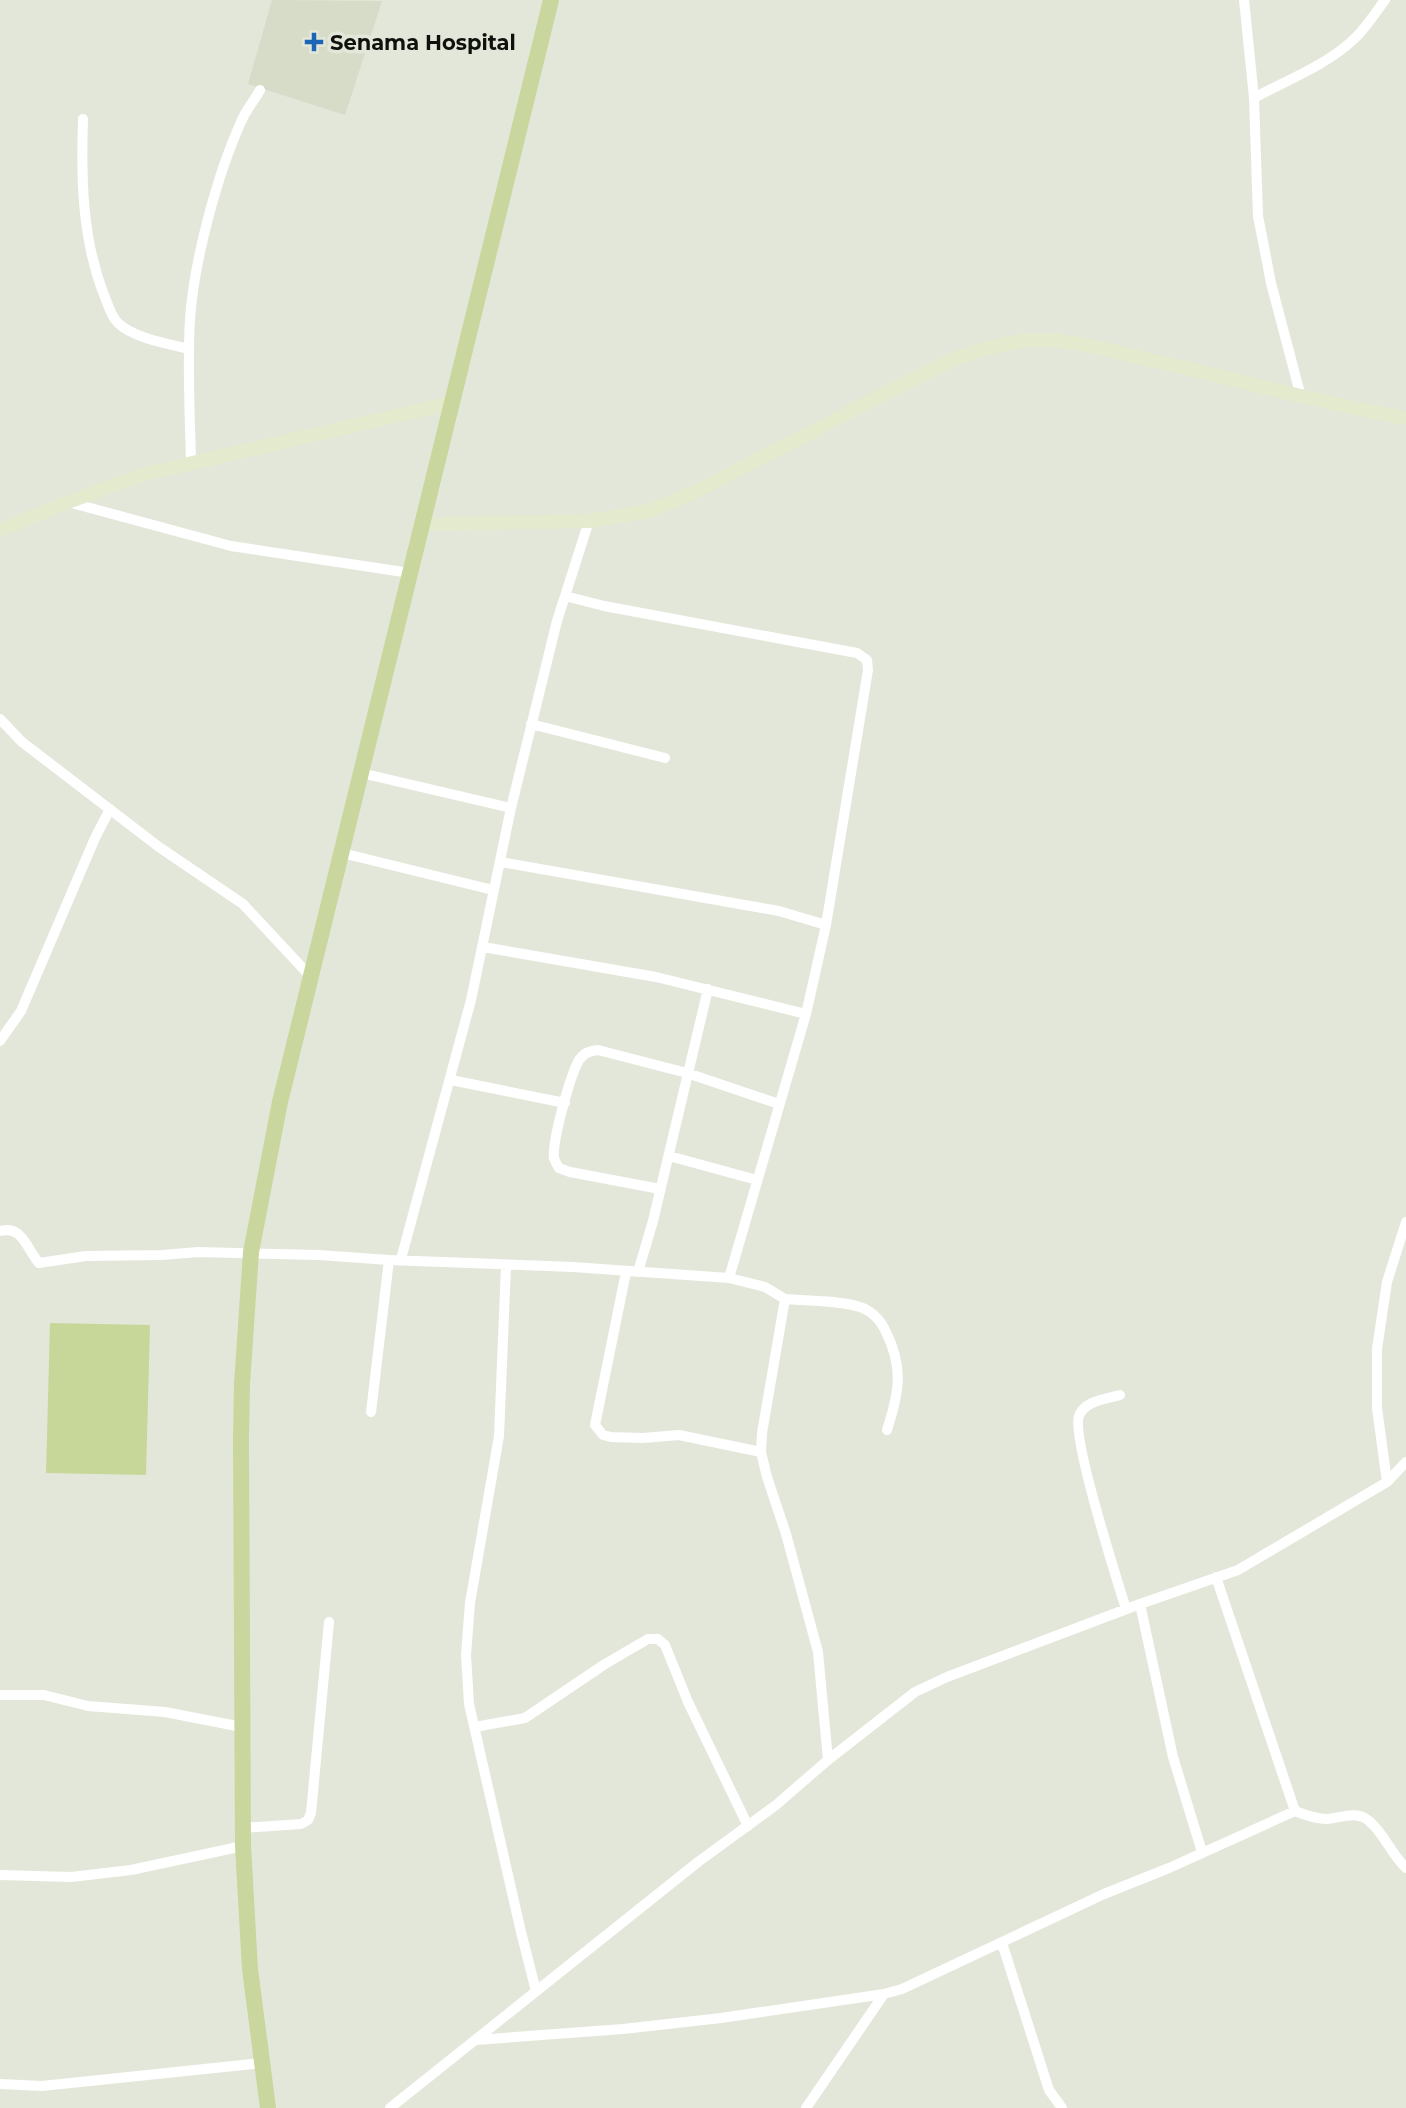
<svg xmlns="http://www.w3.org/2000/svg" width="1406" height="2108" font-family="Montserrat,sans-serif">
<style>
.built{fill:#d6dcc8}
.green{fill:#c7d799}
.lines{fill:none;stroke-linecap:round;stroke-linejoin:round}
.street{stroke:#fff;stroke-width:10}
.secondary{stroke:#e4eace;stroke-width:14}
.primary{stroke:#c9d69d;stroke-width:16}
.poi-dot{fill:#1b67b6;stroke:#e3e7da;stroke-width:2.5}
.labels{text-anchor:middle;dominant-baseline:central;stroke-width:7;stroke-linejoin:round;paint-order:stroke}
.poi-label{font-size:21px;font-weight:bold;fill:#10110d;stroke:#e3e7da;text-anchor:start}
</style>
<rect width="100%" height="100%" fill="#e3e7da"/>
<path class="built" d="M272,0L382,1L345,115L248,84Z"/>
<path class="green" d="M50,1323L150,1325L146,1475L46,1473Z"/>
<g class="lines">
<path class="street" d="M1244,0L1254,98L1258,216L1271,283L1301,397
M1254,98C1287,80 1327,65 1354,39C1366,28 1375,13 1385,0
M83,119C81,179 82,238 104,295C108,304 111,317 118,323C133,338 170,344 189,349
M191,463C190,415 187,367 190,319C194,261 217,175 241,122C245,111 254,101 260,90
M68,502L231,546L410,573
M565,596L604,606L857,653L867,660L868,670L826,925L806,1014L729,1278
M0,719L22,742L159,847L243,904L310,976
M531,724L665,758
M361,773L511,808
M342,853L493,890
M501,862L779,911L826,925
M483,947L656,977L806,1014
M0,1041L21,1011L95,838L110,809
M451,1080L565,1103
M669,1156L757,1180
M660,1189L570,1172L559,1168C557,1165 555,1161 554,1158C552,1141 570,1076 579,1060C584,1053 589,1051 598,1050L687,1073L779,1104
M0,1231C23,1225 27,1250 39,1263L86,1256L162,1255L198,1252L319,1255L389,1260L573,1267L729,1278L765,1287L785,1299L762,1433L761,1452L767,1477L786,1534L818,1652L828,1760
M401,1259L471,1000L511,808L557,621L589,521
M506,1265L499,1436L470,1603L466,1655L469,1704L521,1932L536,1991
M626,1272L595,1425L603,1435L611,1437L643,1438L679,1435L761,1452
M638,1272L653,1221L708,989
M785,1299C808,1301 837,1300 860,1307C872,1311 881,1321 886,1332C904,1368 899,1393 887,1430
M1120,1395C1106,1399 1084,1401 1079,1416C1071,1436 1117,1580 1126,1609
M371,1412L389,1260
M1387,1482L1377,1408V1349L1387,1282L1406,1222
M1216,1577L1295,1811C1305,1815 1316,1819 1327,1819C1341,1818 1357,1810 1369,1821C1384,1833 1391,1854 1406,1868
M1140,1604L1173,1757L1202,1852
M0,1695H44L88,1706L165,1712L242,1727
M475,1727L525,1718L605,1664L648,1639H658L665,1645L688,1702L748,1826
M243,1828L301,1824L308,1820L311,1813L329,1622
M0,1875L71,1877L131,1870L243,1846
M1002,1943L1049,2090L1062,2108
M476,2040L623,2029L721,2018L884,1994L902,1989L1104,1894L1169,1868L1295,1811
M0,2084L42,2086L71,2083L262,2063
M390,2108L698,1862L776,1805L828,1760L915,1692L947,1677L1140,1604L1238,1570L1387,1482L1406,1462
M806,2108L884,1994"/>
<path class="secondary" d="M421,524L589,521L650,511L697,491L949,361C979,350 1009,340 1041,340C1074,340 1114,352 1146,359C1233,378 1318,403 1406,418
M0,530L68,502L145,474L451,403"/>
<path class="primary" d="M268,2108L250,1969L243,1846L241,1439L242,1384L251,1252L280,1102L551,0"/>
</g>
<path class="poi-dot" d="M310.5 31.5h7v7h7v7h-7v7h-7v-7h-7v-7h7z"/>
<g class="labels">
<g class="poi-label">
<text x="330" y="42">Senama Hospital</text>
</g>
</g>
</svg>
